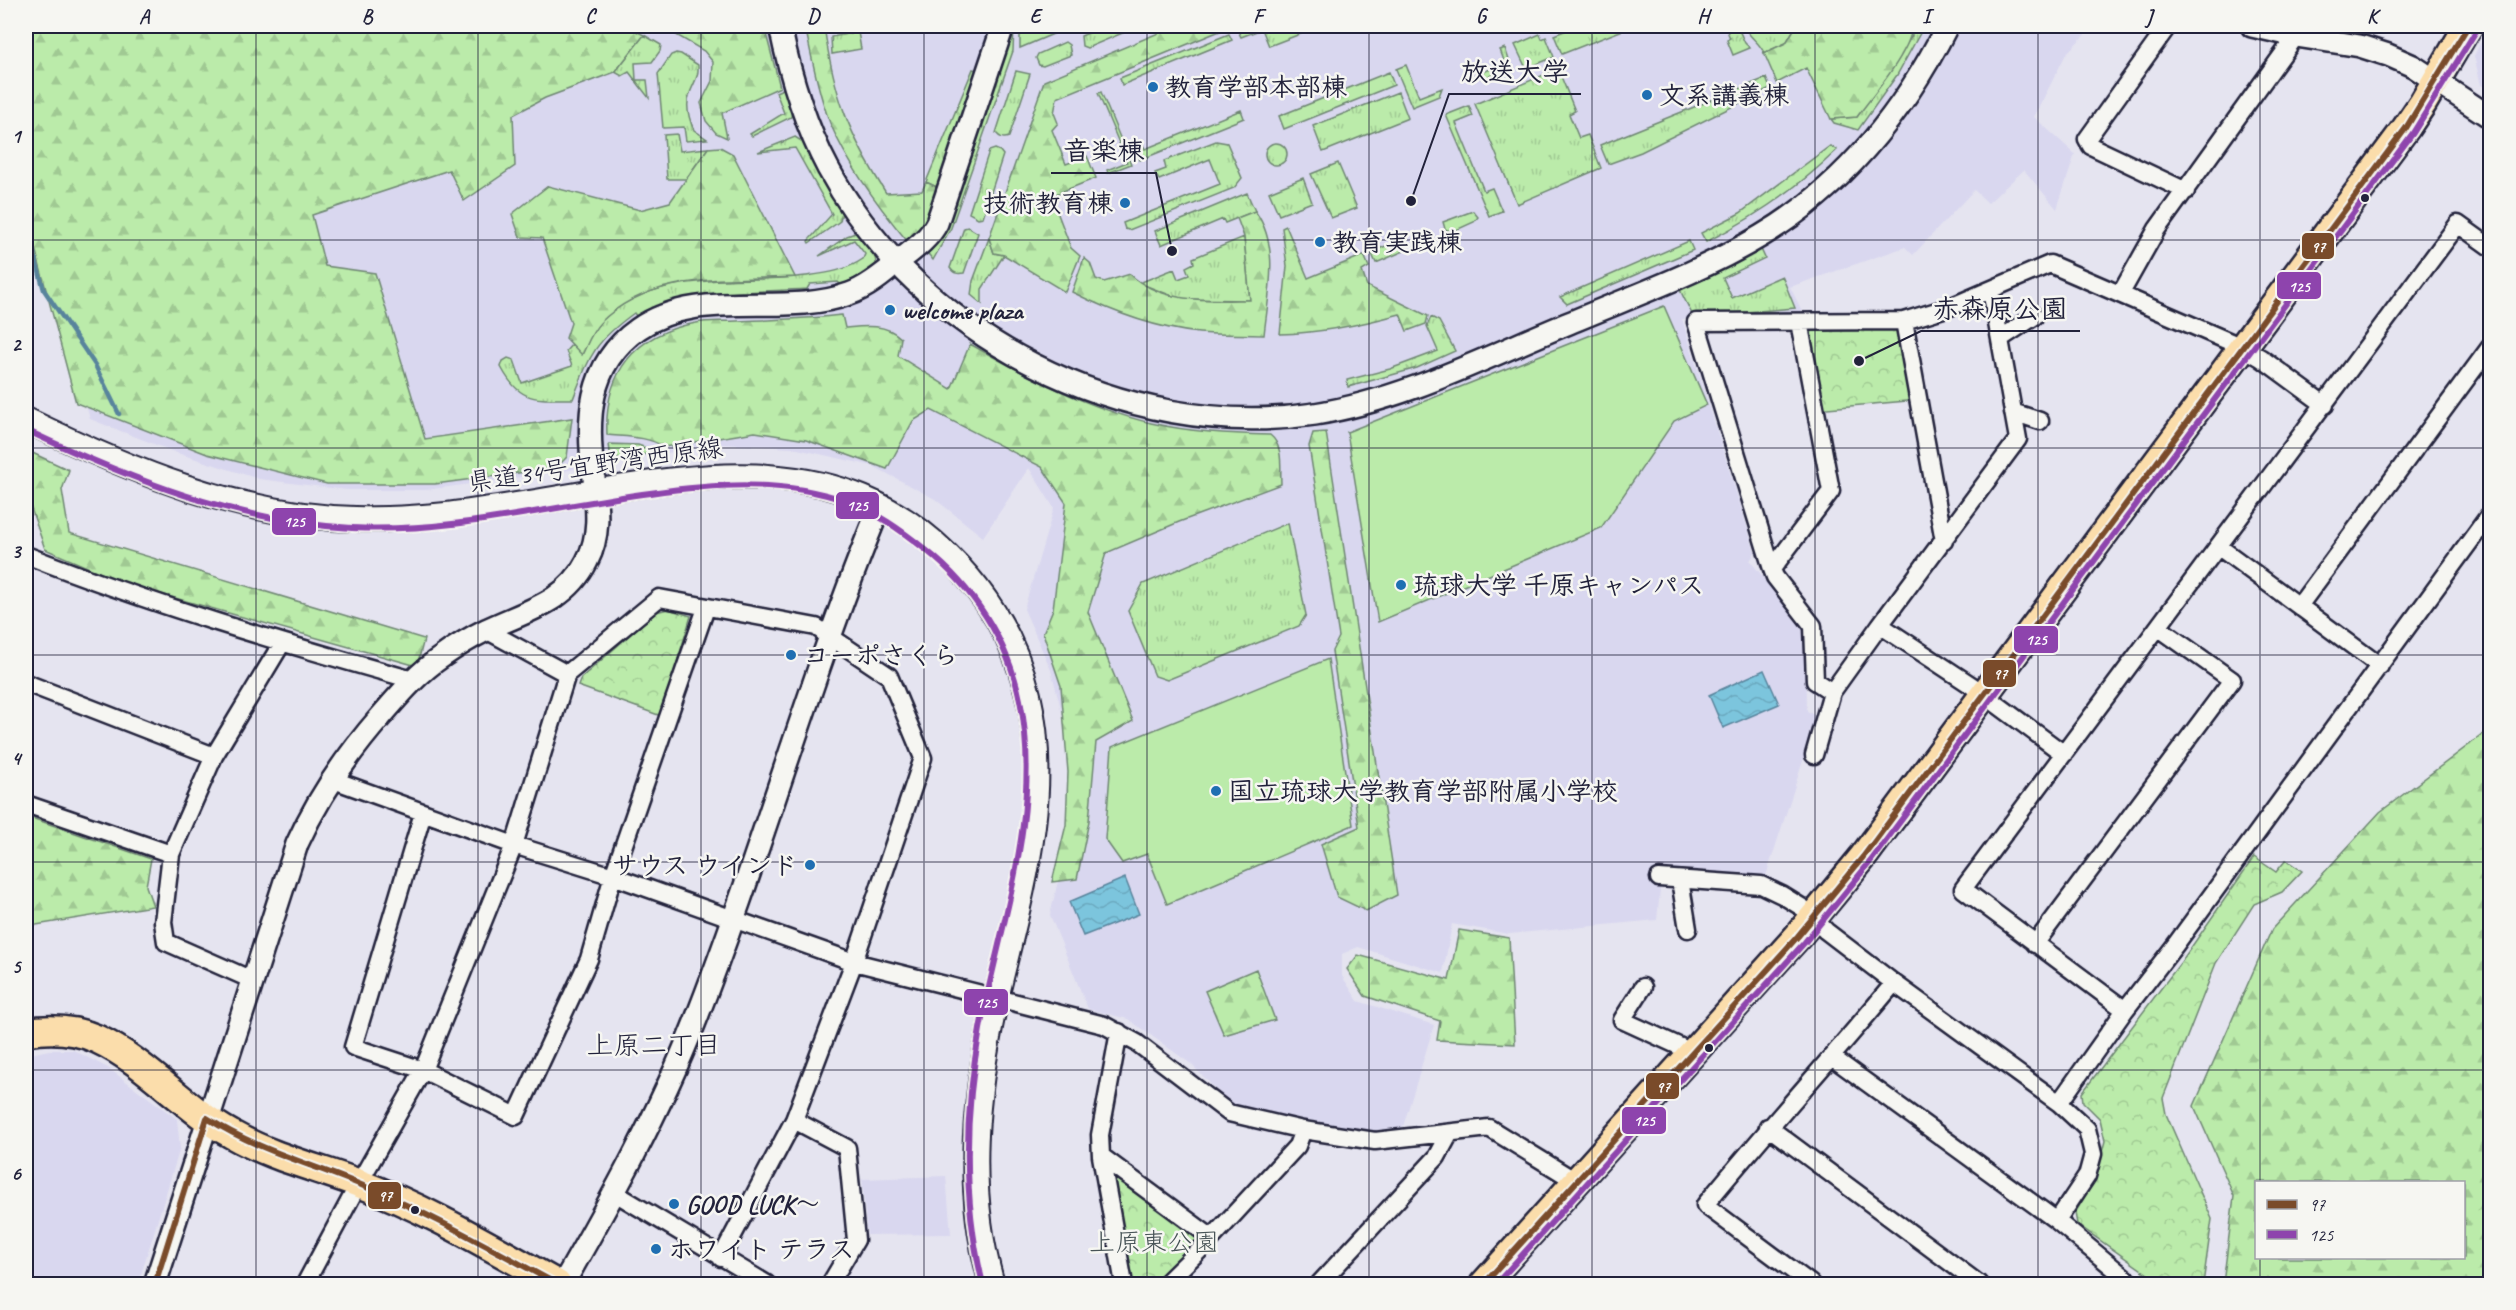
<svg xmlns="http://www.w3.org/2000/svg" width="2516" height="1310" font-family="Caveat,'Klee One',sans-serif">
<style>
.built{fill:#d9d7ef}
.grass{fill:url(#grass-tufts);stroke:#6e8672;stroke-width:1.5}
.forest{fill:url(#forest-firs);stroke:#6e8672;stroke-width:1.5;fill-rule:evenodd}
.park{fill:url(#park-crowns);stroke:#6e8672;stroke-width:1.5}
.pitch{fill:#bbebaa;stroke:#6e8672;stroke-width:1.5}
.water{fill:url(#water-waves);stroke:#58849c;stroke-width:1.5}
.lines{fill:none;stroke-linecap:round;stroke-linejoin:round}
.stream{stroke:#58849c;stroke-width:4.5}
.minor-casing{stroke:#22223b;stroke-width:21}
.tertiary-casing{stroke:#22223b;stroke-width:26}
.secondary-casing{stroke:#22223b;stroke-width:28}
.primary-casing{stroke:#22223b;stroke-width:32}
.minor{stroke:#f6f6f2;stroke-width:16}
.tertiary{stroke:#f6f6f2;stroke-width:21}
.secondary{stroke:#f6f6f2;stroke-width:24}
.primary{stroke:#fbddab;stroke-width:27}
.bus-1-casing{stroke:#f6f6f2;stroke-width:10}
.bus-2-casing{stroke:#f6f6f2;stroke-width:10}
.bus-1{stroke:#7a4b2a;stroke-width:6}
.bus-2{stroke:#8e44ad;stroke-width:6}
.grid{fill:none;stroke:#22223b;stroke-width:1.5;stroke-opacity:0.55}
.poi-dot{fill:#1f6fb2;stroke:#f6f6f2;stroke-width:2}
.bus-dot{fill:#22223b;stroke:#f6f6f2;stroke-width:2}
.labels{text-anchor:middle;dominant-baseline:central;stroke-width:5;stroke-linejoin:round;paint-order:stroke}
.poi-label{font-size:26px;font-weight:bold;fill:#22223b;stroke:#f6f6f2;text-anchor:start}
.street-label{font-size:26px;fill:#22223b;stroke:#f6f6f2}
.park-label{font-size:26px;fill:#485457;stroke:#f6f6f2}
.neighbourhood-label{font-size:27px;fill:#22223b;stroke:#f6f6f2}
.leader{fill:none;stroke:#22223b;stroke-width:2}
.callout-dot{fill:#22223b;stroke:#f6f6f2;stroke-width:2}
.callout-label{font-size:27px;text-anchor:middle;font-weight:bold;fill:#22223b;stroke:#f6f6f2;stroke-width:5;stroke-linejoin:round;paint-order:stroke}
.line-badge{stroke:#f6f6f2;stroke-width:2}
.badge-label{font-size:16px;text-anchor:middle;font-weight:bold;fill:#fff}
.neatline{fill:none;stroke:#22223b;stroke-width:2}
.grid-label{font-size:20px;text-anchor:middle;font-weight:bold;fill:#22223b}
</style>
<defs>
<pattern id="grass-tufts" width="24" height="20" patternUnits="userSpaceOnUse" patternTransform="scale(1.5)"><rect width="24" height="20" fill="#bbebaa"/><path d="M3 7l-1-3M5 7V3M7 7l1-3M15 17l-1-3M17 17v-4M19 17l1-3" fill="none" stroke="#a0c993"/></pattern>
<pattern id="forest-firs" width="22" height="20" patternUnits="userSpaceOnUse" patternTransform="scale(1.5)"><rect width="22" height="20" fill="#bbebaa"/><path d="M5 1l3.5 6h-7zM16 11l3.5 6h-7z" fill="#a0c993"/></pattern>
<pattern id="park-crowns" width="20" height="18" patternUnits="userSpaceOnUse" patternTransform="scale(1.5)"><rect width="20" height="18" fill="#bbebaa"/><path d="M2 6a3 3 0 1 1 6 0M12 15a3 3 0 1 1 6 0" fill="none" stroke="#a0c993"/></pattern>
<pattern id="water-waves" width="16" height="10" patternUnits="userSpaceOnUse" patternTransform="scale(1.5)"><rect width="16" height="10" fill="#7cc5dd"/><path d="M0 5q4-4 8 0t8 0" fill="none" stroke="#6ba9bf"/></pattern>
</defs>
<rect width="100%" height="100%" fill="#e5e4f0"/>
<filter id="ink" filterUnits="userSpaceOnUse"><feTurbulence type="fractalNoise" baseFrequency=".0167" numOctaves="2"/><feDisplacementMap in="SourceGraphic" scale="12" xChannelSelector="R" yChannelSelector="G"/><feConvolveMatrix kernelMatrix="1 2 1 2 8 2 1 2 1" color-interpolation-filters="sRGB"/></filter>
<g filter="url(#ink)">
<path class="built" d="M26,26H2093L2066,54L2034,117L2075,154L2057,209L2024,170L1988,203L1974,190L1913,255L1905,247L1790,287L1802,311L1682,319L1755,552L1750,561L1806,628L1807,711L1817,717L1766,876L1662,871L1657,920L1509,934L1452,924L1443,973L1358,947L1342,954V976L1358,1001L1434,1025L1402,1130H1359L1232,1106L1191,1064L1128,1019L1088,1009L1050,915L1070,830L1073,755L1051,670L1024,609L1054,508L1029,468L983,537L935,499L873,466L793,448L719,444L558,472L426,490H347L259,479L177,453L90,419L26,196Z
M2489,26H2490V91L2481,85L2474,56Z
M49,1050H73L108,1068L177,1119L180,1148L138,1284H26V1055Z
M946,1176L951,1234L867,1235L862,1179Z"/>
<path class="grass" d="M1014,26L1013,51L951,228L933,260L925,250Z
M1020,26H1072L1020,48Z
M1105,26H1139L1087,48L1082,46L1081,36Z
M1251,26H1321L1269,46L1262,29L1241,37L1238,31Z
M1577,26H1633L1562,54L1554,35Z
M1725,26H1737L1745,43L1750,48L1733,55L1727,40L1730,38Z
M1744,26H1796L1786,43L1764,53C1759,41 1749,38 1744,26Z
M1912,26H1924L1897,75L1858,130L1834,123L1831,119L1857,117L1912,36Z
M858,32L861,49L832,54L831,37Z
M1229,34L1232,40L1122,85L1120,78Z
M1540,34L1542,39L1546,37L1554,57L1530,67L1525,66L1515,45Z
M644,35L661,45L660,51L652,62L635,63L636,80H647L649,98L629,72L622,76L615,72Z
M1065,42L1069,45L1071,55L1043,66L1039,65L1036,58L1038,54Z
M1505,48L1510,63V67L1483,79L1476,75L1505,63L1500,50Z
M676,53L681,54L698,65C699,77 694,82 690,93C685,105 689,119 694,130L707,139L686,141L684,127L663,128L658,74L671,55Z
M1406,65L1419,97L1442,88L1439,96L1412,107L1396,69Z
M973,69L977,70L941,189L926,182Z
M1558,69L1575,111L1569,114L1579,138L1588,135L1601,168L1517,204L1475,104Z
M1016,71L1030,74L1009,137C1003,139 1000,138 996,133Z
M1389,72L1394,85L1284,129L1279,116Z
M1766,78L1770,88L1641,152L1608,164L1600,145Z
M785,88L792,110L791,117L752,136L750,134L784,113L776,92Z
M1101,92L1131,164L1108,173L1107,170L1127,162L1098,93Z
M1398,92L1408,118L1323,152L1313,126Z
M1469,106L1473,116L1456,123L1484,191L1492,188L1502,211L1489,216L1446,115Z
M1241,110L1244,118L1140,160L1135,146L1142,143L1145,149Z
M677,134L680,151L708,148L686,179H667L664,135Z
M795,137L803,142L842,211L840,221L809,243L808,241L832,214L795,148L758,152Z
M1216,141L1227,143L1242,178L1234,188L1129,230L1125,229L1123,223L1220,184L1210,159L1159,180L1155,173L1166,169L1164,161Z
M1265 154a11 11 0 1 1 22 0a11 11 0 1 1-22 0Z
M1830,146L1837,150C1798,188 1755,217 1706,242L1701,233L1740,213Z
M995,149L1000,151L1003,155L983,217L978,218L969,213L989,151Z
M1338,163L1357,208L1331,218L1311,174Z
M1303,178L1312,202L1279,215L1269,192Z
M1247,193L1255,211L1225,223L1223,219L1161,245L1155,231Z
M1473,211L1478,217L1474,222L1452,232L1445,229L1443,222Z
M968,227L978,233L964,273C958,274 954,274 950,268L964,228Z
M855,233C865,238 876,253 876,264L856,278L841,285L838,282L810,284L807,289C750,293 687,288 637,317L634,313C594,342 590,355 573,399C535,399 520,403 501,367L503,361L508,358L514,360L522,383L572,366L566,351L572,344L582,354C587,344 592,330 600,322C658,267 734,285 806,276C828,273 845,271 863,259L865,254L854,240L819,256L847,236Z
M1244,237L1250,300L1180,299L1139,283L1174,269L1178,279L1189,275L1186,267L1194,263L1193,258Z
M989,238L994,253L1004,255L982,289V304L971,295L973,281Z
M1403,239L1404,251L1376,263L1371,252Z
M1689,241L1693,250L1567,304L1560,297Z
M1760,247L1765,258L1723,278L1732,298L1782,276L1795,308L1693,316L1679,288Z
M1431,317L1439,321L1455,351L1417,368L1348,387L1347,380L1390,369L1438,351L1427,326Z
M1288,523L1306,615L1299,626L1167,680L1155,676L1128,611L1143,584Z"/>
<path class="forest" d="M26,26H626L644,35L615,72L545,98L513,115L515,166L464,201L449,170L312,215L325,266L375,273L425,439L572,418L567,457L556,468L435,484H327L207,454L76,403L26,214Z
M661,26H764L780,87L722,113L727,138L716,133L706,121L701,103L712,81L713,62L704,51Z
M805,26H824C834,95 848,133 886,193L922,191L926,182L941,189L927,225L908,242C878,206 849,167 830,123C818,92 812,58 805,26Z
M1175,26H1226L1227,28L1057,98L1054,113L1058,123L1052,130L1066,164L1087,156L1096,178L1051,196L1071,248L1080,256L1065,292L1004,255L994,253L989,238L1044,81Z
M1796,26H1912C1912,50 1872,96 1857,117L1831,119L1806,68L1777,83L1764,53L1786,43Z
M720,147L733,154L795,277C729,280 650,272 600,323C592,331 587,345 582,355L566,338L571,323L542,238L520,237L512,214L548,186L640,210L670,202L708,148Z
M1255,211C1281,246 1268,295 1264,335C1242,334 1220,335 1199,333C1154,328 1112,312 1072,292L1084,258L1090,263L1096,279L1104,282L1130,274C1161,304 1209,300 1250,300L1244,237L1237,218Z
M1286,226L1308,278L1364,255L1369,267L1362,271L1367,286L1428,316L1426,324L1407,331L1400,314C1360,325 1322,333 1280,334L1287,266L1282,228Z
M842,315L845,328C865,326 885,323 901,338L898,356L951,389L970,344C1027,376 1087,408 1151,423C1190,432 1230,434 1270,435C1284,446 1280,467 1281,484L1179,522L1106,553L1088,612L1133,721L1096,742L1089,821L1077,879L1052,882L1066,825L1068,772L1061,686L1043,633L1053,609L1066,503L1042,467L931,410L913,421L887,469L806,440L755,432L664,447C648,436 626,437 607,435C604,373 634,334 696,323C709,320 723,322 737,321C772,320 807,319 842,315Z
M1326,432L1397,895L1366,911L1337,897L1321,844L1359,827L1332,651L1339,637L1309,446L1313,433Z
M609,444L638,445L658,452L611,460Z
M26,450L69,470L62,490L69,533L424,639L417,666L129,585L45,549L26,494Z
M2490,729V1284H2223L2234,1196L2194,1106L2272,929L2380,812ZM2256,1182H2464V1258H2256Z
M26,816L151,859L146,886L153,906L30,926L26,924Z
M1459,930L1509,938L1515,1044L1437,1040L1440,1021L1365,996L1347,969L1358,955L1449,980Z
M1256,969L1275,1020L1224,1035L1205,991Z"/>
<path class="park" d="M1904,321L1918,400L1816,409L1799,322Z
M668,609L691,616L661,716L578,686L581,678L656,612Z
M2254,857L2276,872L2286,860L2302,871L2282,892L2254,904L2216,963L2163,1098L2166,1114L2212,1219L2203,1284H2162L2077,1224L2075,1213L2094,1181L2105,1141L2100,1119L2083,1102L2082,1093L2181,962Z
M1101,1156L1212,1238L1165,1284H1124Z"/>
<path class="pitch" d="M1664,306L1707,405L1674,421L1601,528L1378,622L1347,432Z
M1328,659L1353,825L1167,904L1147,854L1122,863L1105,839L1112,747Z"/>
<path class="water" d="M1764,670L1779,704L1723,728L1709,695Z
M1125,878L1139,914L1083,936L1069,902Z"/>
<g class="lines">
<path class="stream" d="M26,224L44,290L95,365L119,414"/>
<defs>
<path id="minor" d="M2168,26L2087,139L2091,146L2186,191
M2121,293L2157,229L2296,36
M1904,321L1944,541
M1799,322L1831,491L1772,569L1775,577L1813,626L1815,681L1832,692L1814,755
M2000,339L2035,316
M2013,412L2040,421
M2219,547L2299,606
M26,555C153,605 281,643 413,680
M1772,569L1696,322L1904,321L1950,307L2050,264L2242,347L2261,358L2325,405
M1880,625L2018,439L1991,290
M486,630L567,674
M2380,666L2299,606L2490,347
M26,683L214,756
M1832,692L1880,625L1971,685L2064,754
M331,779L514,845L613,876L854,962L1104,1025L1137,1043L1229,1113L1303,1130L1375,1141L1489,1128L1577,1182
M26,804L171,854
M423,813L353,1047L423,1070L516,1116L589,959L613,876L706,608
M1659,878L1761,885L1782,895L1803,908L1826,931L1894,983L2059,1103L2087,1129L2093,1154L2087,1176L2057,1221
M1680,880L1688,929
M2035,944L2232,680L2159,628
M252,980L166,942L163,922L171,854L214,756L282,643
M1643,987L1622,1020L1694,1053
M2125,1010L1963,889L2458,224L2490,247
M1833,1058L2057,1221L2133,1284
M2059,1103L2125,1010L2176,944L2490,514
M794,1120L847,1148L856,1240L830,1284
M1768,1127L1979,1284
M1101,1156L1100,1135L1119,1032
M615,1193L767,1284
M305,1284L359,1183L423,1070L514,845L567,674L659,598L816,627L889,676L923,758L854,962L794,1120L721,1258
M1124,1284L1101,1156L1212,1238
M1165,1284L1212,1238L1297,1146L1303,1130
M1319,1284L1437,1157L1450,1133
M1811,1284L1705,1205C1766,1130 1832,1058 1894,983"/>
<path id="tertiary" d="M780,26C790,75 804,123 828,168C918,336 1125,443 1315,414C1404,400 1486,357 1569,323C1633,296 1701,272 1761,236C1844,187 1904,111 1947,26
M2252,26L2296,36L2360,46L2388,55L2413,66L2490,117
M155,1284L297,844C319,795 347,755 382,715C401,693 419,672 443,656C457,646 472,637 486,630C525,611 566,603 587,561C601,535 597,506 594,478C586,421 587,365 638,329C700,286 782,318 849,294C867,288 884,274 899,261C913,250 929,239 937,223L1003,26
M563,1284C611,1200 659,1113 695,1022C762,852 810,675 880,506"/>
<path id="secondary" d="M26,420C129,470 238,516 355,519C407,521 459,514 510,506C661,484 823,432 947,555C987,594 1015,640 1028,695C1052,796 1020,896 997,994C975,1091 964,1188 992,1284"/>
<path id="primary" d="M26,1032C50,1028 74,1029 97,1039C147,1062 183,1108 231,1134C271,1157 315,1167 358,1183C428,1209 492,1248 557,1284
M1484,1284L1798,936L1863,857L2406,128L2423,103L2468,26"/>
</defs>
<use href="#minor" class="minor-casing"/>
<use href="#tertiary" class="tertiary-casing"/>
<use href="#secondary" class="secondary-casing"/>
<use href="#primary" class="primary-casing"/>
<use href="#minor" class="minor"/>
<use href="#tertiary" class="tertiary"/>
<use href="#secondary" class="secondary"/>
<use href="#primary" class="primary"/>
<defs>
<path id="bus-1" d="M207,1118C257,1150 312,1164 366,1187C432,1215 494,1250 557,1284
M155,1284L207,1118
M1484,1284L1798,936L1863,857L2406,128L2468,26"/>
<path id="bus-2" d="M26,430C130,479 236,522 352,528C452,533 552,506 650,493C714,484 784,479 846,501C876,512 901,530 926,550C973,587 1008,641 1020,700C1043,812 1001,920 980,1029C964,1115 962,1199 983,1284
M1496,1284L1805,942L1870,862L2413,133L2476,31"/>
</defs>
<use href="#bus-1" class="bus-1-casing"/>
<use href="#bus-2" class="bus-2-casing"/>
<use href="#bus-1" class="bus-1"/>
<use href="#bus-2" class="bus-2"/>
</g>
</g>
<path class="grid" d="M256,26V1284M478,26V1284M701,26V1284M924,26V1284M1147,26V1284M1369,26V1284M1592,26V1284M1815,26V1284M2038,26V1284M2260,26V1182M26,240H2490M26,448H2490M26,655H2490M26,862H2490M26,1070H2490M2260,1258V1284"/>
<g class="poi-dot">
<circle cx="1153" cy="87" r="6"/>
<circle cx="1647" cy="95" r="6"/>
<circle cx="1125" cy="203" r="6"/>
<circle cx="1320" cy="242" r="6"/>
<circle cx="890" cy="310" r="6"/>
<circle cx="1401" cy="585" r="6"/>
<circle cx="791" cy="655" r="6"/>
<circle cx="1216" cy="791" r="6"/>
<circle cx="810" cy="865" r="6"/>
<circle cx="674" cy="1204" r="6"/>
<circle cx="656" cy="1249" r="6"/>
</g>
<g class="bus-dot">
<circle cx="2365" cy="198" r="5"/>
<circle cx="1709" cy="1048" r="5"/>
<circle cx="415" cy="1210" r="5"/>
</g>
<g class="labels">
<g class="poi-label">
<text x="1165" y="87">教育学部本部棟</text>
<text x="1659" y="95">文系講義棟</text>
<text x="1113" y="203" text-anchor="end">技術教育棟</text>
<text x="1332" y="242">教育実践棟</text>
<text x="902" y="310">welcome plaza</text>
<text x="1413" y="585">琉球大学 千原キャンパス</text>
<text x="803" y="655">コーポさくら</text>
<text x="1228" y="791">国立琉球大学教育学部附属小学校</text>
<text x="798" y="865" text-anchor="end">サウス ウインド</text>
<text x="686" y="1204">GOOD LUCK～</text>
<text x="668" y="1249">ホワイト テラス</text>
</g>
<g class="street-label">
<text transform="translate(595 465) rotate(-8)">県道34号宜野湾西原線</text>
</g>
<g class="park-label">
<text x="1154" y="1242">上原東公園</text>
</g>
<g class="neighbourhood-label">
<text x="654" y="1045">上原二丁目</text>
</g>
</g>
<path class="leader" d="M1411 201L1449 94H1581M1172 251L1156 173H1051M1859 361L1921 331H2080"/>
<g class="callout-dot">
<circle cx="1411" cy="201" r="6"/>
<circle cx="1172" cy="251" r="6"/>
<circle cx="1859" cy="361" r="6"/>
</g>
<g class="callout-label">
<text x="1515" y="81">放送大学</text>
<text x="1104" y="160">音楽棟</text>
<text x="2000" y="318">赤森原公園</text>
</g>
<g class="line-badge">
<rect x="2301" y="232" width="34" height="28" rx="6" fill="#7a4b2a"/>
<rect x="2276" y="271" width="46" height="29" rx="6" fill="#8e44ad"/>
<rect x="835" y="491" width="45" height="29" rx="6" fill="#8e44ad"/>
<rect x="271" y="507" width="46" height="29" rx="6" fill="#8e44ad"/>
<rect x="2013" y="625" width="46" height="29" rx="6" fill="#8e44ad"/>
<rect x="1982" y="659" width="35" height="29" rx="6" fill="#7a4b2a"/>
<rect x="963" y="988" width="46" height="28" rx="6" fill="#8e44ad"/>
<rect x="1645" y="1072" width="35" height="28" rx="6" fill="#7a4b2a"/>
<rect x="1621" y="1106" width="46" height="29" rx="6" fill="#8e44ad"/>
<rect x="367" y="1181" width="35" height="29" rx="6" fill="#7a4b2a"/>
</g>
<g class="badge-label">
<text x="2318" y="252">97</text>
<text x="2299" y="292">125</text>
<text x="857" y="511">125</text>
<text x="294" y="527">125</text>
<text x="2036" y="645">125</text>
<text x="2000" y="679">97</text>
<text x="986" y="1008">125</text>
<text x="1663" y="1092">97</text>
<text x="1644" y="1126">125</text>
<text x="385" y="1201">97</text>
</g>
<rect width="2516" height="1310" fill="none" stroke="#f6f6f2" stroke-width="66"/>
<rect x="2255" y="1181" width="210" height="78" fill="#f6f6f2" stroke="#a1a1a9" stroke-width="1.5"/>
<rect x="2267" y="1200" width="30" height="9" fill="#7a4b2a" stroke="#a1a1a9" stroke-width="1.5"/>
<text x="2309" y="1211" font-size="18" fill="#22223b">97</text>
<rect x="2267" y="1230" width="30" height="9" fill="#8e44ad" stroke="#a1a1a9" stroke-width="1.5"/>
<text x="2309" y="1241" font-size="18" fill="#22223b">125</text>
<rect x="33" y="33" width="2450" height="1244" class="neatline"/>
<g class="grid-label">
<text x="144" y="23">A</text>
<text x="367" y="23">B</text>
<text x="590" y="23">C</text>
<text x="813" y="23">D</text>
<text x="1035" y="23">E</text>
<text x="1258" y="23">F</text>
<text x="1481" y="23">G</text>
<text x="1703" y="23">H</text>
<text x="1926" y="23">I</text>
<text x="2149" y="23">J</text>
<text x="2372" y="23">K</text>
<text x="16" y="143">1</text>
<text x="16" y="351">2</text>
<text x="16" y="558">3</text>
<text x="16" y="765">4</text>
<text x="16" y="973">5</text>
<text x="16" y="1180">6</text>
</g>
</svg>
